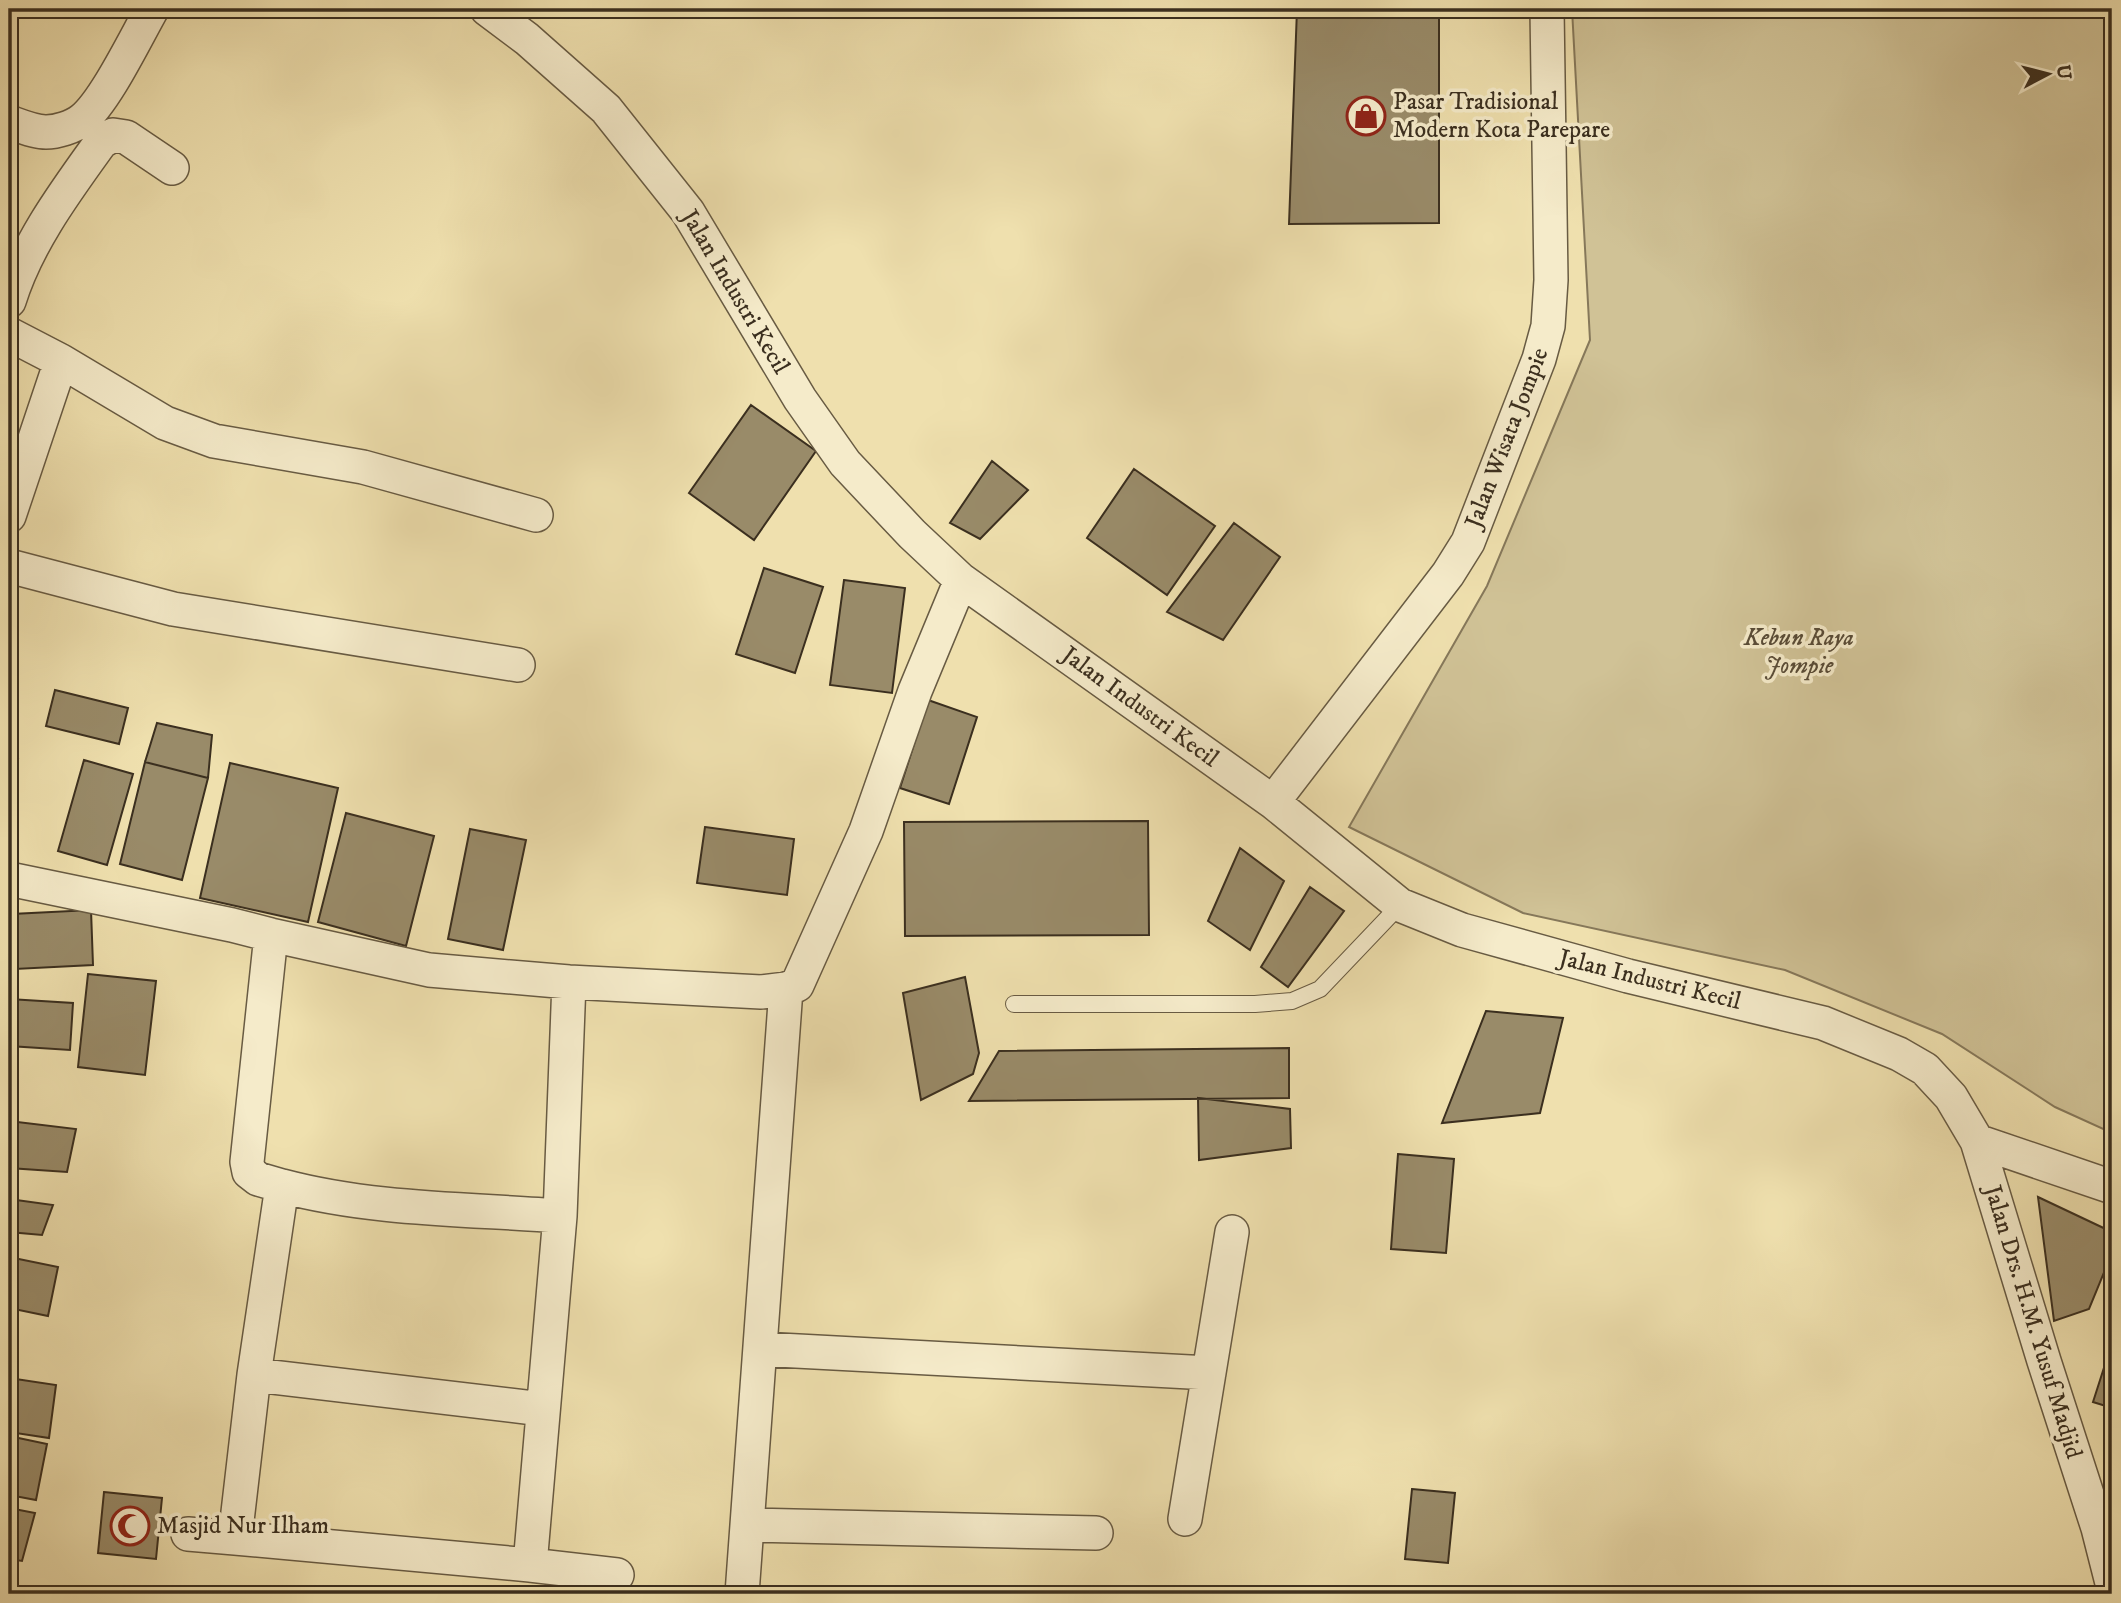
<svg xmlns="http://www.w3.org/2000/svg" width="2121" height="1603" font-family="'IM FELL DW Pica',serif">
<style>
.garden{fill:#d0c296;stroke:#86785a;stroke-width:2}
.building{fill:#998b69;stroke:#3b2f1f;stroke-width:2}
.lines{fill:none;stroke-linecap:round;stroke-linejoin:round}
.lane-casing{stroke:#685b43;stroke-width:18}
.street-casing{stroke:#685b43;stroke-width:36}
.lane{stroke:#f5ebca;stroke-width:16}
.street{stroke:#f5ebca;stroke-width:33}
.labels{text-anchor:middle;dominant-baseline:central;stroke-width:7;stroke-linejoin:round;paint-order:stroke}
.poi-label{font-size:24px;fill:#3b2f1f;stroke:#f5ebca;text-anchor:start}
.street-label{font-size:24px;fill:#3b2f1f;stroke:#f5ebca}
.park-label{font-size:24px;font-style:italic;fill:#594c37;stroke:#f5ebca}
</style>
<rect width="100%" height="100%" fill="#efe0ae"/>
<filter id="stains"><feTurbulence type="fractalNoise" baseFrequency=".00286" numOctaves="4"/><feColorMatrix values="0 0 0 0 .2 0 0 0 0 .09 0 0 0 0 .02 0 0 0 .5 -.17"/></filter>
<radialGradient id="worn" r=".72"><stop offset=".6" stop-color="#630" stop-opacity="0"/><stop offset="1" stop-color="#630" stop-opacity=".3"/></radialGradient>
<path class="garden" d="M1572,9H2112V1133L2055,1107L1942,1034L1785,970L1523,913L1349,827L1487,586L1590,340Z"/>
<path class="building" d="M1297,9H1439V223L1289,224Z
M751,405L816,451L754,540L689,493Z
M992,461L1028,490L980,539L950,523Z
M1134,469L1215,526L1167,595L1087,538Z
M1234,523L1280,557L1223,640L1167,612Z
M764,568L823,587L795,673L736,654Z
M844,580L905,588L892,693L830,685Z
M55,690L128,708L119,744L46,726Z
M928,700L977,717L949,804L900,788Z
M157,723L212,735L208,778L145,762Z
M9,757L18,759L9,809Z
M84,760L133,774L107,865L58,851Z
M145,762L208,778L182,880L120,864Z
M230,763L338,788L308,922L200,898Z
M346,813L434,836L406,946L318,922Z
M1148,821L1149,935L905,936L904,822Z
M705,827L794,839L787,895L697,883Z
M470,829L526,840L503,950L448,939Z
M1240,848L1284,881L1250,950L1208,921Z
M1310,887L1344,911L1288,987L1261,967Z
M91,910L93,965L15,969L12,914Z
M88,974L156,981L145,1075L78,1067Z
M965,977L979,1053L973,1074L921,1100L903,993Z
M9,999L73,1003L70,1050L9,1046Z
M1486,1011L1563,1018L1540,1113L1442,1123Z
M1289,1048V1098L969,1101L999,1051Z
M1198,1098L1290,1109L1291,1148L1199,1160Z
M9,1121L76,1129L67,1172L9,1168Z
M1398,1154L1454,1159L1446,1253L1391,1249Z
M2038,1197L2112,1232V1253L2089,1309L2054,1321Z
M9,1199L53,1205L42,1235L9,1232Z
M9,1257L58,1267L48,1316L9,1308Z
M2109,1352L2112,1354V1408L2093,1402Z
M9,1378L56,1385L49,1438L9,1432Z
M9,1436L47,1444L36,1500L9,1495Z
M1412,1489L1455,1493L1448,1563L1405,1559Z
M104,1492L162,1498L156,1559L98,1553Z
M9,1508L35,1513L22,1561L9,1559Z"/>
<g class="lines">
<defs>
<path id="lane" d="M1014,1004H1255L1292,1001L1320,989L1400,905"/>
<path id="street" d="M487,9L527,39L606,109L688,212L800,399L845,463L912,534L961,580L1273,802L1400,905L1462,930L1628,976L1823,1023L1899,1054L1925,1069L1951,1097L1977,1141L2044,1361L2098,1528L2112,1583
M9,122C20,126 34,132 46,132C57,132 73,127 82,120C105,102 136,37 152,9
M9,301C27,243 65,192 101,142L113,135L126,137L172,168
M9,334L61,361
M9,516L61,361L165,423L214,441L363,467L536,515
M9,566L173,609L518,665
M1273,802L1448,574L1468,542L1539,359L1548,326L1551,280L1547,9
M9,879L232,925L271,935L429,970L569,982L761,992L786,989L797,985L866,831L915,691L961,580
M1977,1141L2112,1187
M282,1186C372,1210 468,1209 560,1216
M760,1349L1209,1373
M254,1375L542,1409
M1185,1519L1232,1232
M747,1525L1096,1533
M188,1534L235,1538L254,1375L282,1186L258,1179L249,1172L247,1162L271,935
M235,1538L530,1565L560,1216L569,982
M530,1565L617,1575
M742,1594L786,989"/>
</defs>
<use href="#lane" class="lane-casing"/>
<use href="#street" class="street-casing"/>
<use href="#lane" class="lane"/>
<use href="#street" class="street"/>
</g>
<defs>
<symbol id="shop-ring" viewBox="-11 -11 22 22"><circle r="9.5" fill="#f5ebca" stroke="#8f2418" stroke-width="1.5"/><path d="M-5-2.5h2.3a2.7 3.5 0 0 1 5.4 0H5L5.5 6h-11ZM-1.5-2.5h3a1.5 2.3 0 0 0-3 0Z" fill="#8f2418"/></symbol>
<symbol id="mosque-ring" viewBox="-11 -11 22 22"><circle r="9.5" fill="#f5ebca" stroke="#8f2418" stroke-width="1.5"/><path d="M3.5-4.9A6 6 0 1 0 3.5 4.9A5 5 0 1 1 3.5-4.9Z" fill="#8f2418"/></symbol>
</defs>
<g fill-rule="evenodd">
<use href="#shop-ring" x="1344" y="94" width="44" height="44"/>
<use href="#mosque-ring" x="108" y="1504" width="44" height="44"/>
</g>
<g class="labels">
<g class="poi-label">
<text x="1393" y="102">Pasar Tradisional<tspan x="1393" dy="28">Modern Kota Parepare</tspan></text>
<text x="157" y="1526">Masjid Nur Ilham</text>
</g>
<g class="street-label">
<text transform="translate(735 292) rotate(59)">Jalan Industri Kecil</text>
<text transform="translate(1507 438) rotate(-69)">Jalan Wisata Jompie</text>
<text transform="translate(1140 707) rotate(36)">Jalan Industri Kecil</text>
<text transform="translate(1650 980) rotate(14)">Jalan Industri Kecil</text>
<text transform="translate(2033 1322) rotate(73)">Jalan Drs. H.M. Yusuf Madjid</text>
</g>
<g class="park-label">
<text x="1799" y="638">Kebun Raya<tspan x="1799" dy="28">Jompie</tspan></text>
</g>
</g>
<rect width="2121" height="1603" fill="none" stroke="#efe0ae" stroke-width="35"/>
<rect x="10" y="10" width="2100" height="1582" fill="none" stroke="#3b2f1f" stroke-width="3.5"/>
<rect x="18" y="18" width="2086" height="1568" fill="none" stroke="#3b2f1f" stroke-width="2"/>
<g transform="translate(2048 74) rotate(83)" stroke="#f5ebca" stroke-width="5" paint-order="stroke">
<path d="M0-5L12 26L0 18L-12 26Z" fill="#3b2f1f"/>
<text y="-10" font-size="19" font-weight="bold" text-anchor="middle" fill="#3b2f1f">U</text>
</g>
<rect width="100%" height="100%" filter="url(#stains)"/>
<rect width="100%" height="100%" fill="url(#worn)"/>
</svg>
